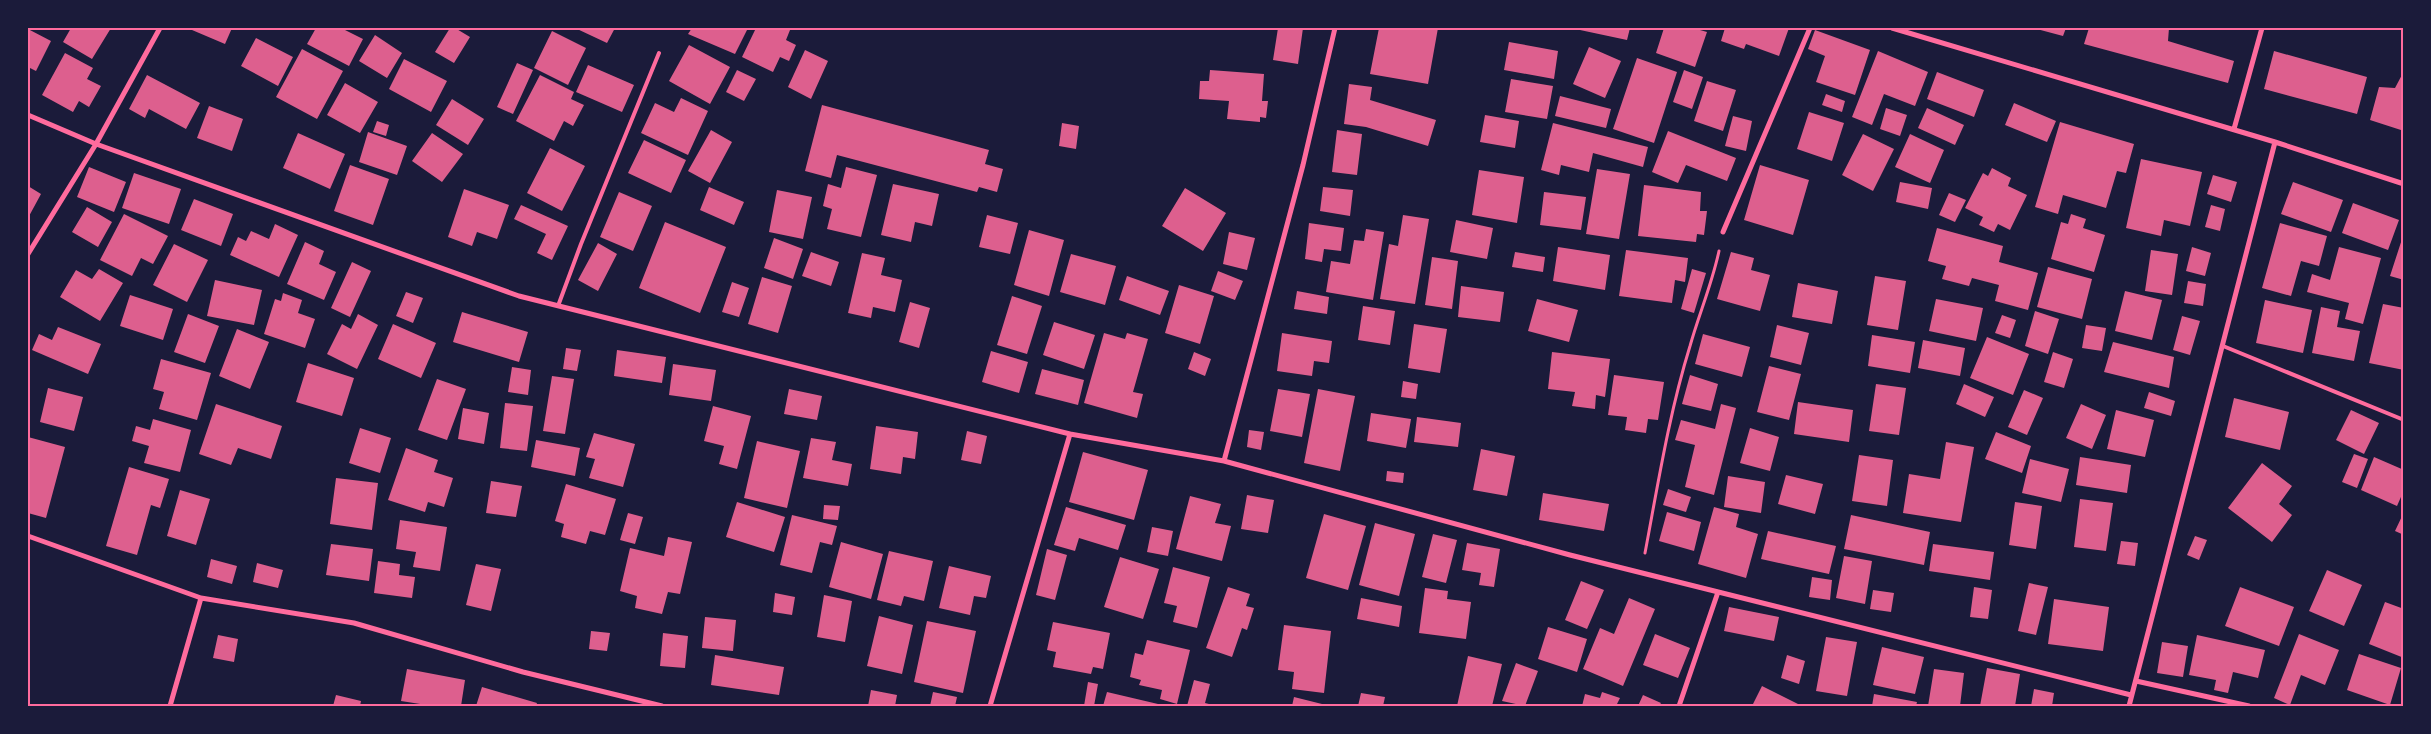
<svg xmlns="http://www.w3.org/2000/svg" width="2431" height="734" font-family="'Zilla Slab',serif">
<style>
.building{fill:#dd5f8e}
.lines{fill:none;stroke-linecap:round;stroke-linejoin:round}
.path{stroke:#ff6b9d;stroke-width:3}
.service{stroke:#ff6b9d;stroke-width:4}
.minor{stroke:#ff6b9d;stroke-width:5}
.neatline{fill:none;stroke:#ff6b9d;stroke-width:2}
</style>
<rect width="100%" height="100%" fill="#1b1b3a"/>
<path class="building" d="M71,28H111L92,59L63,42Z
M193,28H232L225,44L192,30Z
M316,28H341L363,39L349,66L307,44Z
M450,28H455L470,37L454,63L435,52Z
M575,28H615L607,43Z
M692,28H748L735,54L688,34Z
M756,28H785L790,30L786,40L796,45L789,61L780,57L773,72L742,57Z
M1278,28H1303L1298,64L1273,60Z
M1379,28L1414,30L1415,28H1438L1428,84L1370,74Z
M1581,28H1630L1627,40L1580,30Z
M1664,28H1693L1707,32L1695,67L1656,53Z
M1725,28H1789L1779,56L1746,44L1744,49L1721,41Z
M2033,28H2066L2063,36Z
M2089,28H2169L2168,41L2234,61L2228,83L2084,44Z
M28,29L51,41L36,71L28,67Z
M1815,30L1870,50L1855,95L1816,82L1825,56L1808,49Z
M552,31L586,48L568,85L534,68Z
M375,35L402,53L387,78L359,61Z
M256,38L293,57L278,86L241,66Z
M1509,42L1558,51L1554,79L1504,70Z
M689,45L730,67L710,104L669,81Z
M1589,47L1621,61L1605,98L1573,84Z
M302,49L343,71L317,119L276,97Z
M805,50L828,61L811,99L788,87Z
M1878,51L1928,72L1915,106L1884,94L1872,125L1852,117Z
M2274,51L2367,77L2357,114L2264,89Z
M65,53L93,68L87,79L101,86L89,107L79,101L73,112L42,95Z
M1637,58L1677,72L1654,143L1613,129Z
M404,59L447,81L431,112L389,89Z
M517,63L533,70L513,114L497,107Z
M588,65L634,85L622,112L576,92Z
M737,70L756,79L744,101L726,92Z
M1210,70L1264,74L1262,101H1268L1266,118L1260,117V122L1227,119L1229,101L1199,99L1200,81H1209Z
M1684,70L1703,77L1692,109L1673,102Z
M2404,71V131L2370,120L2379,87L2395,88Z
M1937,72L1984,90L1974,117L1927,99Z
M147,75L200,103L186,129L149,109L145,118L129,109Z
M540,75L574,92L571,99L584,105L573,126L564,121L554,141L516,121Z
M1511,79L1553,86L1547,119L1505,112Z
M1707,81L1736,90L1723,131L1694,121Z
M345,83L378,102L360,133L327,115Z
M1349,84L1372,87L1370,100L1436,120L1428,146L1366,127L1344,124Z
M1826,94L1845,101L1842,112L1822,105Z
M1560,96L1611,109L1606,128L1555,116Z
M681,98L708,111L688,155L641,133L655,103L674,112Z
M452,99L484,119L468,145L436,125Z
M2014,103L2056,121L2047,142L2005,125Z
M822,105L989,150L985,164L1003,169L997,192L979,187L977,192L837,155L831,178L805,171Z
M209,106L243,119L232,151L197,138Z
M1886,108L1907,115L1900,136L1880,129Z
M1927,108L1964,125L1955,145L1918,128Z
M1809,112L1844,123L1832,161L1797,149Z
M1485,115L1519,121L1515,148L1480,142Z
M1733,116L1752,121L1746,151L1725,146Z
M377,121L389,125L386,136L373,132Z
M2060,122L2134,144L2126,173L2117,171L2106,208L2063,195L2058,214L2035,207Z
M1062,123L1079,126L1076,149L1059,146Z
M1553,123L1648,147L1643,167L1593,153L1589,172L1561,165L1559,175L1541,170Z
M711,130L732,142L710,183L688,171Z
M1337,130L1362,134L1357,175L1332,172Z
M1668,131L1736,158L1727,181L1686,165L1678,183L1652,172Z
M368,132L407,146L397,175L359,162Z
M298,133L345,154L330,189L283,168Z
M432,133L463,154L442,182L412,161Z
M1863,134L1894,149L1873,191L1842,175Z
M1910,134L1944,150L1930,183L1895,167Z
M644,140L686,160L671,193L628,173Z
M550,148L585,166L562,211L527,193Z
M2141,159L2202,172L2190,226L2164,220L2161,236L2126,228Z
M350,165L389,179L373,225L334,211Z
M1760,165L1809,180L1793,235L1744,220Z
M89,167L126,182L114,212L77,197Z
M846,167L877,175L861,237L827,229L832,209L823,206L828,184L841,188Z
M1992,168L2011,178L2008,186L2027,195L2010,230L1998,224L1994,232L1979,225L1983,217L1965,208L1983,173L1988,176Z
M1597,169L1630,174L1619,239L1586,234Z
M1479,170L1524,177L1517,223L1472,215Z
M134,173L181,189L169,224L122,208Z
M2213,175L2237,182L2231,202L2207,194Z
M1900,182L1932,188L1928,209L1896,202Z
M2293,182L2343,200L2331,232L2281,214Z
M893,184L939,194L932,226L915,222L911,242L881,235Z
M1644,185L1701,192L1700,211H1707L1704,235L1697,234L1696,242L1638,236Z
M28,186L41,194L28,218Z
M709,187L744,202L734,225L700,210Z
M1323,187L1353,190L1350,216L1320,211Z
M1185,188L1226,213L1203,251L1162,226Z
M464,189L509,205L497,239L477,232L472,246L448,237Z
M777,190L812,197L803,239L769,232Z
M619,192L652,206L633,251L600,237Z
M1544,192L1586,197L1581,230L1540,225Z
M1949,193L1966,200L1955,222L1939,215Z
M194,199L233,214L221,246L181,230Z
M2353,203L2399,220L2388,250L2342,233Z
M521,205L568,226L552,260L537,253L546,234L514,219Z
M2211,205L2225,209L2220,231L2205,227Z
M87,207L112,222L98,247L72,232Z
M124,214L168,236L153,264L141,258L132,276L100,260Z
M2071,214L2086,219L2083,228L2105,235L2094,272L2051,259L2061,222L2068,224Z
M987,215L1018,223L1010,254L979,247Z
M1403,215L1429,219L1415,304L1380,299L1389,244L1398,246Z
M1456,220L1493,228L1487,259L1450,252Z
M665,222L726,247L700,313L639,288Z
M1309,223L1344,228L1341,251L1324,249L1322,262L1305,259Z
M2280,223L2327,236L2319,266L2301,261L2291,296L2262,288Z
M275,224L298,235L279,277L230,255L238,237L246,241L251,231L269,239Z
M1937,228L2003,246L1999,262L2038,273L2028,310L1995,301L1999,285L1972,278L1969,286L1942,279L1946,266L1928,261Z
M1366,229L1384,232L1373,300L1326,292L1331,261L1350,264L1354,240L1364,241Z
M1029,230L1064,240L1049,296L1014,285Z
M1229,232L1255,238L1247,270L1223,264Z
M2403,236H2404V280L2390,276Z
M774,238L803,249L793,279L764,268Z
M305,242L324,251L319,264L336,272L324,300L287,284Z
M598,243L617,254L598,291L578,280Z
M174,244L208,260L187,302L153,285Z
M1558,247L1610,255L1605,290L1553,281Z
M2192,247L2211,253L2205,276L2186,271Z
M2339,247L2381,258L2363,324L2345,319L2349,303L2307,292L2312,274L2330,280Z
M1626,250L1688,258L1685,282L1675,280L1672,303L1619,296Z
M2151,250L2178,254L2172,295L2145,291Z
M811,252L839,262L831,286L802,276Z
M1515,252L1545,257L1543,272L1512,267Z
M1731,252L1754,258L1751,270L1770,275L1760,311L1717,299Z
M862,253L885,258L881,275L902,280L895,312L873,307L871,318L848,313Z
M1071,254L1116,266L1105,305L1060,292Z
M1432,257L1458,261L1452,309L1425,305Z
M352,262L371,271L350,317L331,308Z
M2048,267L2092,279L2082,319L2037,307Z
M99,269L123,283L100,321L60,297L76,270L92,279Z
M1692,269L1706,273L1694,313L1681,309Z
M1218,271L1243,281L1235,300L1211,291Z
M1127,276L1169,291L1160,315L1119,300Z
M1875,276L1906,281L1898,330L1867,325Z
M762,277L792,286L778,333L748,324Z
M215,280L262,290L254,325L207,316Z
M2188,281L2206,284L2203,306L2184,303Z
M732,282L749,288L739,317L722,312Z
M1798,283L1838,291L1832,324L1792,317Z
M1179,285L1214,296L1200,344L1165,333Z
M1461,286L1504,292L1500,322L1458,317Z
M1297,291L1329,297L1327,314L1294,309Z
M2125,291L2162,300L2152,340L2115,331Z
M406,292L423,298L413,323L396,316Z
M283,293L302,300L298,313L315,319L305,348L264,334L275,299L281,301Z
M130,295L173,309L163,340L120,326Z
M1012,296L1042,306L1027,354L997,345Z
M1537,299L1578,310L1569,342L1528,331Z
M1936,299L1983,308L1976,341L1929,331Z
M2265,300L2312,310L2303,353L2256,343Z
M910,302L930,308L919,348L899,342Z
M2383,304L2404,308V370L2369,363Z
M1363,306L1395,311L1390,345L1358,340Z
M2321,307L2340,311L2337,327L2360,331L2354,361L2312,353Z
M2035,311L2059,319L2048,354L2025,346Z
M462,312L528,332L519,362L453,342Z
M188,314L219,326L205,363L174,352Z
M358,314L378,325L357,369L327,354L342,324L351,329Z
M2002,315L2016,320L2010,338L1995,333Z
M2182,316L2200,321L2190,355L2173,350Z
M1054,322L1095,335L1084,369L1043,355Z
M393,324L436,343L421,378L378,359Z
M1414,324L1447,329L1440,373L1408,368Z
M1777,325L1809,333L1801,365L1770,357Z
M2086,325L2106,328L2102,351L2082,348Z
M58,327L101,344L88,374L32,350L39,334L52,340Z
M237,329L269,342L250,389L219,376Z
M1104,333L1125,339L1127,333L1148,339L1133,392L1143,394L1137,418L1084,403Z
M1282,333L1332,341L1329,363L1314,361L1312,376L1277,371Z
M1703,334L1750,347L1742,377L1695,364Z
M1872,335L1915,342L1910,373L1868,366Z
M1987,337L2029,354L2013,395L1970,378Z
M1923,340L1965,348L1960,376L1918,368Z
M2113,342L2174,357L2169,388L2104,372Z
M566,348L581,350L577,371L563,369Z
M617,350L666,357L662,383L614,376Z
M991,351L1028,362L1019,393L982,382Z
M1194,352L1211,359L1205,376L1188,369Z
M1552,352L1610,359L1605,397L1596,395L1595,409L1572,406L1575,392L1548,389Z
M2053,352L2073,359L2064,388L2044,382Z
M161,359L211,373L197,420L159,409L164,392L153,389Z
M308,363L354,378L342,416L296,402Z
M673,364L716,370L711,401L669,395Z
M1769,366L1801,374L1789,420L1757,412Z
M512,367L531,370L528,395L508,392Z
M1042,369L1084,380L1078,405L1035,394Z
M1614,375L1664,382L1658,420L1648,419L1646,433L1625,430L1627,417L1608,415Z
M1690,375L1718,384L1711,411L1682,404Z
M552,376L574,379L565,434L543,431Z
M437,379L466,389L447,440L418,430Z
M1403,381L1418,384L1416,399L1401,397Z
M1876,384L1906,388L1899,435L1869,431Z
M1964,384L1994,397L1985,417L1956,404Z
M48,388L83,397L74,431L40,422Z
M789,389L822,396L817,420L784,414Z
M1278,389L1310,394L1302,437L1270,431Z
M1318,389L1355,396L1340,471L1304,463Z
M2024,390L2043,398L2027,435L2008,427Z
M2149,392L2175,401L2171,416L2144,408Z
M2234,398L2289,412L2280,450L2225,437Z
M1798,402L1853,410L1849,442L1794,434Z
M505,403L533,406L527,451L500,448Z
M216,404L282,426L271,459L238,448L231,465L199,454Z
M1721,404L1736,408L1714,495L1685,487L1695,445L1675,440L1681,420L1715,429Z
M2081,404L2106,415L2092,449L2066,438Z
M713,406L751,416L737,469L719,464L724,446L704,441Z
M463,408L489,413L484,444L458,439Z
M2116,410L2154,420L2145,457L2107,449Z
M2351,410L2379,423L2364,454L2336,440Z
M1371,413L1411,419L1406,448L1367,441Z
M1417,417L1461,423L1458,447L1414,442Z
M153,419L191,430L180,472L144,463L149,446L132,441L136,426L150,430Z
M876,426L918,432L915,459L903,457L901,474L870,469Z
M360,428L391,438L380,473L349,463Z
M1750,428L1779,437L1770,471L1740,463Z
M1249,430L1264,432L1261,450L1247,447Z
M967,431L987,436L981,464L961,460Z
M1996,432L2031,446L2022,473L1985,459Z
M594,433L635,444L623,487L589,478L595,459L586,457Z
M28,437L65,447L46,518L28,513Z
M811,438L836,442L832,460L852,464L848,486L803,478Z
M536,440L580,448L575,476L531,467Z
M757,441L800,451L787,508L744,498Z
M1946,442L1974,447L1961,522L1903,513L1909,474L1940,479Z
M406,448L438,460L434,472L453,478L444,507L428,502L425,512L388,500Z
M1481,449L1515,456L1507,496L1473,490Z
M1083,452L1148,470L1134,520L1069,502Z
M2354,454L2368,459L2357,488L2342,482Z
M1859,455L1893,460L1887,506L1852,501Z
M2080,457L2131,465L2127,493L2076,485Z
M2374,457L2404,470V490L2397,506L2361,490Z
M2030,459L2069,469L2061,502L2022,493Z
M2262,463L2292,486L2279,504L2292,515L2272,542L2228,508Z
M129,467L169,479L160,508L151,505L137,555L106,546Z
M1387,471L1404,473L1403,483L1386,481Z
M1786,475L1823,484L1815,514L1778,504Z
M1728,476L1765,482L1761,513L1724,507Z
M336,478L378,483L372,530L330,524Z
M491,481L522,486L516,517L486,513Z
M566,484L616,499L605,535L590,531L586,544L561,537L564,524L555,521Z
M1668,489L1691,497L1686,512L1663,505Z
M180,490L210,499L196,545L167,536Z
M1543,493L1609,504L1604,531L1539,520Z
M1247,495L1274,500L1268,533L1241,529Z
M1190,496L1221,504L1215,523L1231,526L1222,561L1176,549Z
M2080,499L2113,503L2106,551L2074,547Z
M737,502L785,517L774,552L726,537Z
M2015,502L2042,506L2036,549L2009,545Z
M824,505L840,506L838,520L823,519Z
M1066,507L1126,525L1118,550L1079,538L1075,551L1054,545Z
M1714,507L1739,514L1736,527L1758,534L1746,578L1698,564Z
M1667,512L1701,522L1694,551L1659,541Z
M2404,512V535L2395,531Z
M628,513L643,517L635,544L620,540Z
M1324,514L1366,526L1348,590L1306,578Z
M792,515L837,526L832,545L820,542L812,573L780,565Z
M1851,515L1930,532L1924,565L1844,549Z
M400,520L447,527L440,571L413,567L416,552L396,549Z
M1375,523L1415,534L1399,596L1359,585Z
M1152,527L1173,531L1168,556L1147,552Z
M1768,531L1836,546L1829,574L1761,559Z
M1433,534L1457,540L1446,583L1422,577Z
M2195,536L2207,540L2199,560L2187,555Z
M668,537L692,542L680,594L668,592L662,614L635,608L637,596L620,591L630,548L664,556Z
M2121,541L2138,543L2135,566L2117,564Z
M841,542L883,554L871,599L829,587Z
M1467,543L1500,549L1494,587L1479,585L1481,573L1462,570Z
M331,544L373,549L369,581L326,575Z
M1933,544L1994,552L1990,580L1929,571Z
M1047,549L1067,555L1055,600L1036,595Z
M889,551L933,561L924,601L904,596L901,606L877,600Z
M1844,556L1872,561L1865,604L1836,598Z
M1120,557L1159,569L1143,619L1104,607Z
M211,559L237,566L232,584L207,577Z
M378,561L400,564L399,575L415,577L412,598L374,593Z
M257,563L283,570L278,588L253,582Z
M476,564L501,569L491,611L466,605Z
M949,566L991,576L986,598L974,596L970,615L939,608Z
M1173,567L1210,577L1197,628L1173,622L1177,606L1164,603Z
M2327,570L2362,585L2344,626L2309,611Z
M1812,577L1832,580L1830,600L1809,597Z
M1581,581L1604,590L1587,629L1565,620Z
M2029,583L2048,587L2036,635L2018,631Z
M1228,587L1250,594L1246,606L1254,608L1247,630L1242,628L1232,657L1206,648Z
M1974,587L1992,590L1988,619L1970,617Z
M2240,587L2294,607L2279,646L2225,626Z
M1425,588L1448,591L1447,599L1471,602L1466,639L1419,633Z
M1873,590L1894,593L1891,612L1870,609Z
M775,593L795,597L792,615L773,612Z
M824,595L852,601L845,642L817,637Z
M1361,598L1402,606L1399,627L1357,619Z
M1629,598L1655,609L1623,686L1583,669L1600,628L1614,634Z
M2054,599L2109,607L2103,651L2048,644Z
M2385,602L2404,609V658L2369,644Z
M1729,607L1779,617L1774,641L1724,631Z
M879,616L913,625L902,674L867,666Z
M705,617L736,620L733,651L702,648Z
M927,621L976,631L963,693L914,682Z
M1053,622L1110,633L1103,669L1093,667L1091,674L1053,667L1056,652L1047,650Z
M1284,625L1331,631L1324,693L1292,689L1294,672L1278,670Z
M1548,627L1587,639L1577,672L1538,659Z
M591,631L610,633L607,651L589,649Z
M663,633L688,636L685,668L660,666Z
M1655,634L1690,648L1678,678L1643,665Z
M2299,634L2339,650L2325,685L2301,675L2290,705L2274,698Z
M218,635L238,639L234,662L213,658Z
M2197,635L2265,650L2258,678L2233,672L2228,693L2214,690L2216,680L2189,675Z
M1826,637L1857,642L1847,696L1816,691Z
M1147,640L1190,650L1177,704L1160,699L1162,690L1139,685L1141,680L1130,677L1135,653L1143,655Z
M2162,642L2188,646L2183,677L2157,673Z
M1882,647L1924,657L1915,694L1873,685Z
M2359,654L2401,668L2390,705L2347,690Z
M715,655L784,667L779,695L711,685Z
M1787,655L1805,661L1799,684L1781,678Z
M1468,656L1502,664L1492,706H1457Z
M1516,663L1538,671L1525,706L1502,701Z
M1987,668L2020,674L2015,706H1980Z
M407,669L465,680L461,706H433L401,701Z
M1934,669L1964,673L1960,706H1928Z
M1194,680L1210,684L1205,703L1217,706H1187Z
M1088,682L1098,684L1094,706H1084Z
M1762,686L1802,706H1752Z
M482,687L537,703L536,706H476Z
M2034,689L2054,693L2052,706H2031Z
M871,690L897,695L895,706H868Z
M933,692L957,697L955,706H930Z
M1107,692L1158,704V706H1103Z
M1602,692L1620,698L1616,706H1582L1585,694L1600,698Z
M1361,693L1385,697L1383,706H1358Z
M1874,694L1917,702L1916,706H1872Z
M336,695L361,701L360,706H333Z
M1643,695L1661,703L1659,706H1638Z
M1294,697L1322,704L1321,706H1292Z"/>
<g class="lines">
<path class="path" d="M1645,553C1658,484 1669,414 1690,346C1699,314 1712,284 1719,251"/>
<path class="service" d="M558,306L581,244L659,53
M2223,346L2404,420"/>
<path class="minor" d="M1892,28L2275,142L2404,184
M28,115L96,144L519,296L1070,434
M2234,129L2262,28
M1723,232L1810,28
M28,254L96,144L160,28
M1224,461L1570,555L2131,695
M28,536L201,598
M2136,681L2249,706
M170,706L201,598L354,623L523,672L662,706
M990,706L1070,434L1224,461L1303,165L1335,28
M1679,706L1718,592
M2129,706L2275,142"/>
</g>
<rect width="2431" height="734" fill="none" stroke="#1b1b3a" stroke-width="58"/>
<rect x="29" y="29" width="2373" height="676" class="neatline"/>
</svg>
